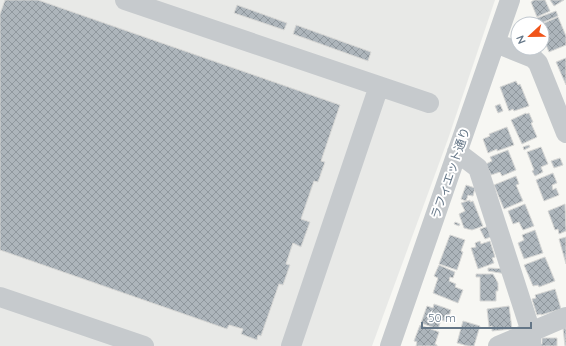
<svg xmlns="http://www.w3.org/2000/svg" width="566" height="346" font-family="Quicksand,'Noto Sans JP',sans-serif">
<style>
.built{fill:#e8e9e7}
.building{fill:url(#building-cross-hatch);stroke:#d8d8d6}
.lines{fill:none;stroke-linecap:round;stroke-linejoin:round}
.minor{stroke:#c6cacd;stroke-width:20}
.labels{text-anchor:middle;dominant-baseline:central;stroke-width:4;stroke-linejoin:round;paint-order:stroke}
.street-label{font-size:12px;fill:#647687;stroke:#fff}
</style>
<defs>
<pattern id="building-cross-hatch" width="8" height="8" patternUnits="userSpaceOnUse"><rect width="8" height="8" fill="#adb5bb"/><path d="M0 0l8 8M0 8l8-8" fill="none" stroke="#90989e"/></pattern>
</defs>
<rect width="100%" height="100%" fill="#f7f7f3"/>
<path class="built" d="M0,0H495L448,139L372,346H0Z"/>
<path class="building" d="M5,0H38L340,105L321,161L325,162L318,182L314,181L301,219L310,222L301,247L293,243L286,264L290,265L283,285L279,284L261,336L258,335L257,340L241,334L243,329L229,325L227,329L0,250V14Z
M534,0H545L550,11L537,17L531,2Z
M550,0H564L554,6Z
M237,5L287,23L284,30L234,13Z
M556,11L558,16L539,24L537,18Z
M558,17L566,36V45L549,52L542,35V33L545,32L542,24Z
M296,25L371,52L368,61L293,34Z
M566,58V85L556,62Z
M516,81L518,85L520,84L529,106L514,111L513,109L509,111L500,87Z
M500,104L503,111L498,113L495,106Z
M526,113V114L529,113L533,122L531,123L537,137L522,144L511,120Z
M507,127L514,145L497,151V149L488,153L483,139L490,136L489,134Z
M529,145L530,147L524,150L523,147Z
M541,147L548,164L541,167L543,172L535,176L532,171L534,170L527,152Z
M508,150L516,170L502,176L500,172L491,175L486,164L492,161L490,157Z
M560,158L563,165L554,168L551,161Z
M553,173L557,183L552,185L553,190L556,188L559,195L544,201L536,180Z
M516,176L519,184L516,185L523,201L504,209L494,185Z
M466,185L475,188L473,196L468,195L466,201L461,199Z
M470,200V202L473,201L483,226L472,230L464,228L459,214L465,211L461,203Z
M525,204L534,226L523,230L519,222L513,224L508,211Z
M565,204L566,231L559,234L558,229L555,230L548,211Z
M455,222L460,224L459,226L454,224Z
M492,225L496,235L485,239L480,229Z
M535,230L543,253L524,259L518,243L524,240L522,235Z
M450,235L465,240L461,251L463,252L457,270L439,264Z
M566,237V264L559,239Z
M480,241L481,244L490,241L495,257L492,258L494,263L478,269L471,248L476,247L475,243Z
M545,257L555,281L539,287L538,285L533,286L524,265Z
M439,265L455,272L453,278L450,277L449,281L456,284L455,287L463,290L458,303L433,293L438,278L434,276Z
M488,268L507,269V274L488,271Z
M476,274H493L498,283V291H496V301H480V277H476Z
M555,289L561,309L541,315V314L537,315L532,299L536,298L535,295Z
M434,304L451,310L447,322L441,320L438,329L421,323L427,306L433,308Z
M509,306L512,329L492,331V326L489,327L487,309Z
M463,321L480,326L474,346H468L457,343Z
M420,325L439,332L435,344L437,345V346H416L417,342L414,341Z
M563,328H566V346H565Z
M542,338H557V346H538V344H542Z"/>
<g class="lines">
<path class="minor" d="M125,0L429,103
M496,43L533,58L538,63L566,133
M457,152L478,168L531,332V346
M0,297L144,346
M291,346L379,86
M390,346L510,0
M498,346L566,317"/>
</g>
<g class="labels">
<g class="street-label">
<text transform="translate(450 173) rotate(-71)">ラフィエット通り</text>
</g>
</g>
<g transform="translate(530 36) rotate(248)"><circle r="19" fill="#ffffff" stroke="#c1c8cf"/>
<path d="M0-3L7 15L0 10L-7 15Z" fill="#f0541a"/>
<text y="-6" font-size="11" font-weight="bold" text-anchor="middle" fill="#647687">N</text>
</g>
<path d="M422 322v6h109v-6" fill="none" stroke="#647687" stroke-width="2"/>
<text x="428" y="322" font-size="12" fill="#647687" stroke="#ffffff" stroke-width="3" paint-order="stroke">50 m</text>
</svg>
